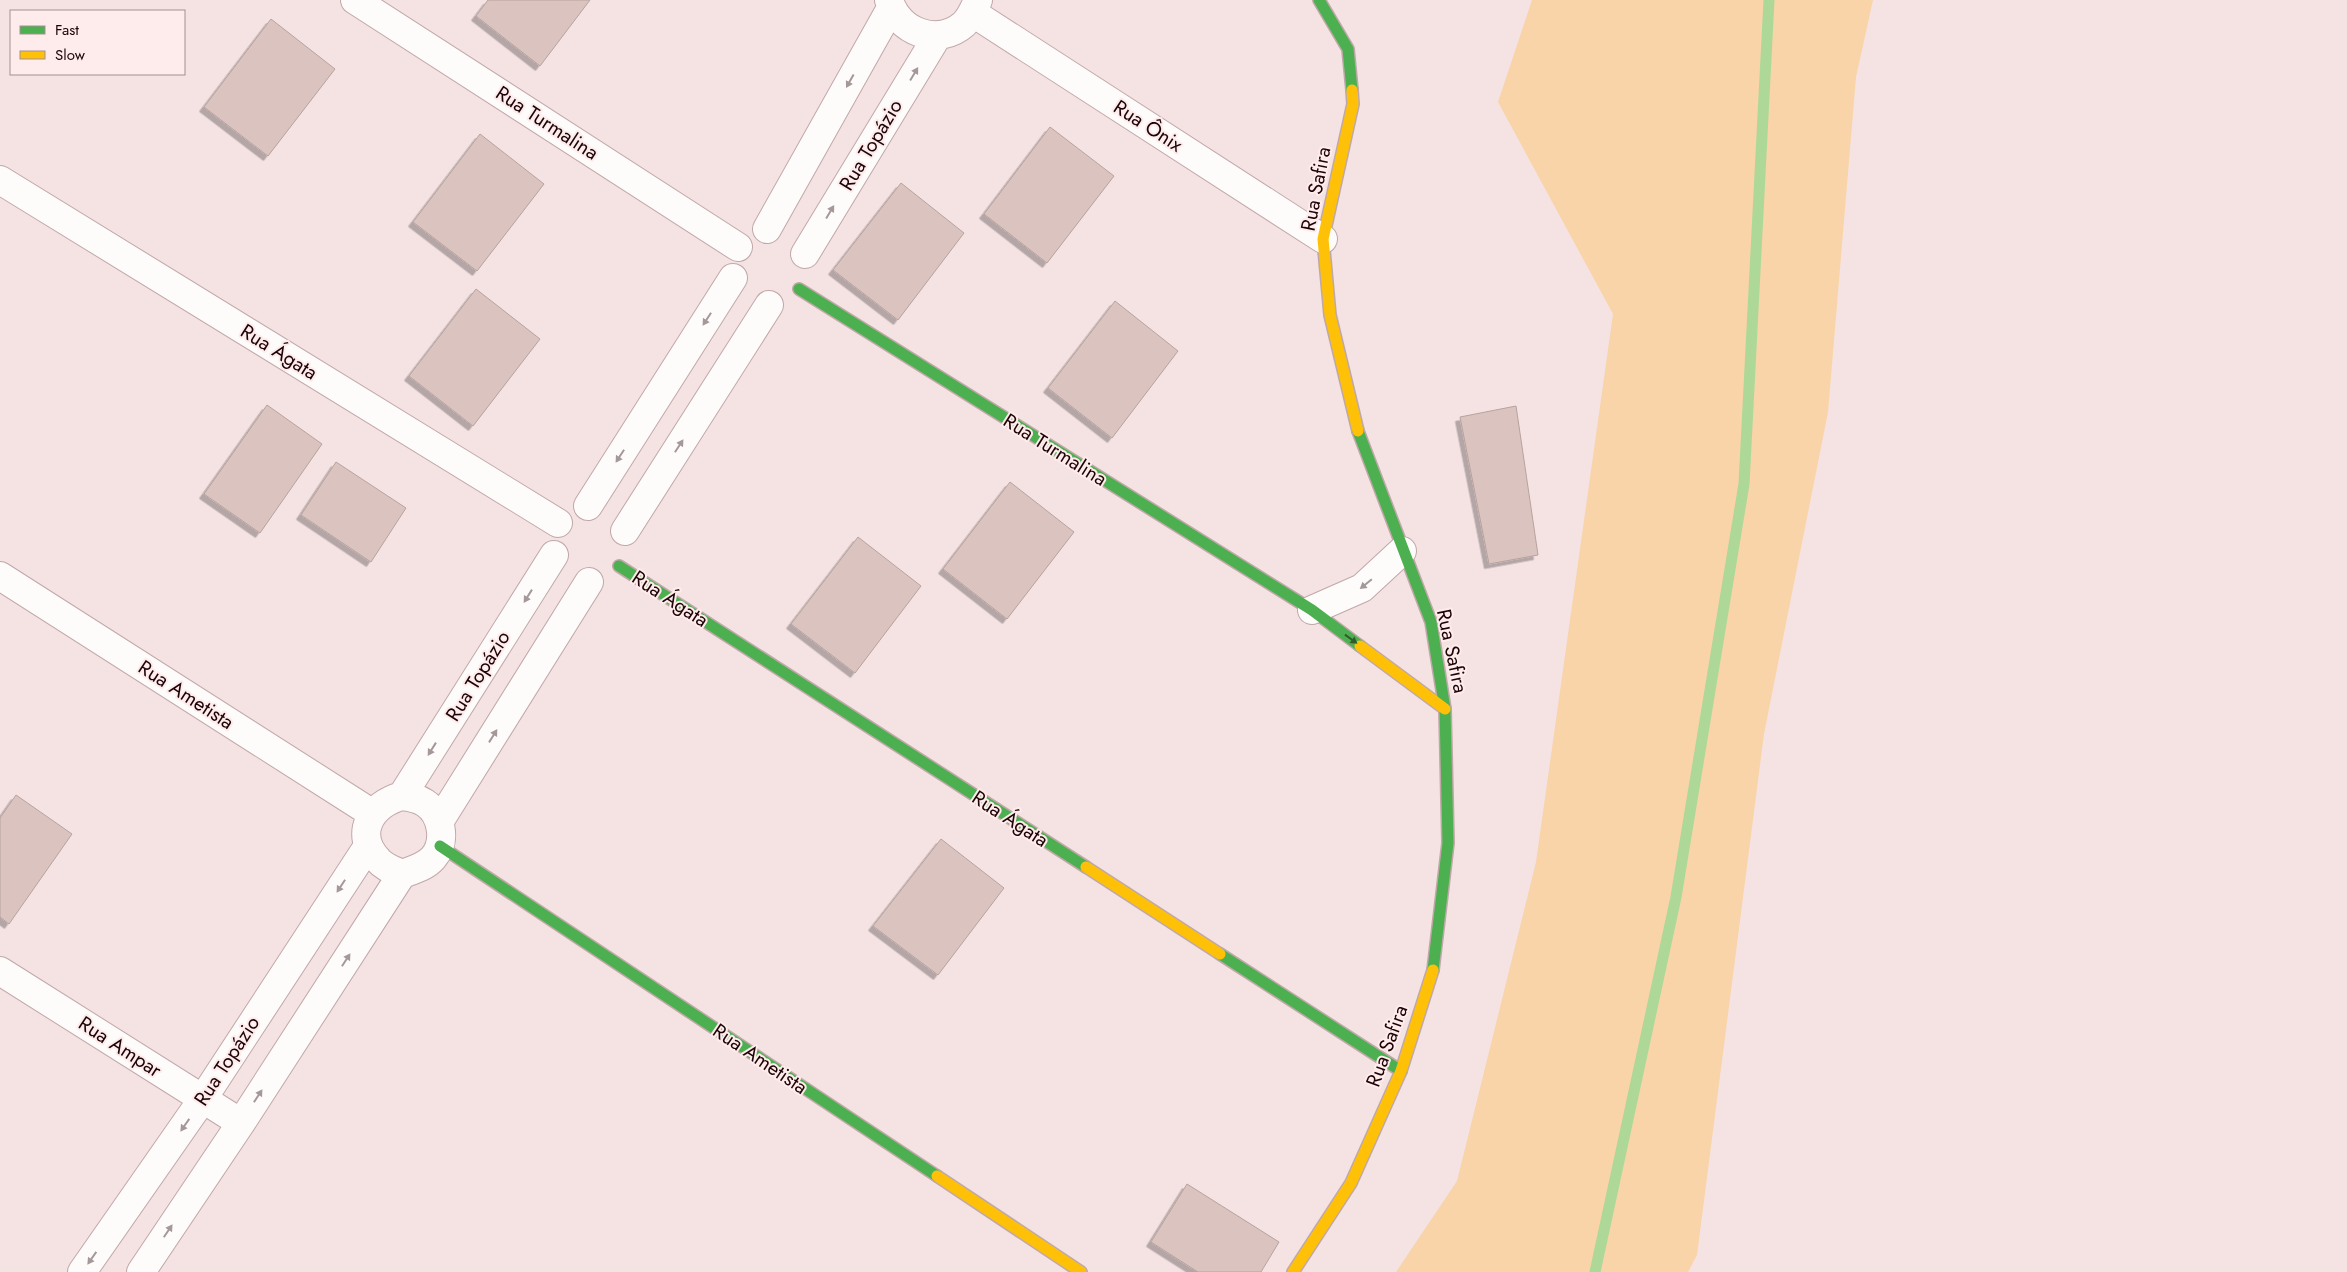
<svg xmlns="http://www.w3.org/2000/svg" width="2347" height="1272" font-family="Jost,sans-serif">
<style>
.green{fill:#f8d4a8}
.lines{fill:none;stroke-linecap:round;stroke-linejoin:round}
.stream{stroke:#add897;stroke-width:11}
.building{fill:#dbc4bf;stroke:#b8a29e;filter:url(#shadow)}
.street-casing{stroke:#c0a8a9;stroke-width:30}
.fast-casing{stroke:#c0a8a9;stroke-width:14}
.slow-casing{stroke:#c0a8a9;stroke-width:14}
.street{stroke:#fefbfb;stroke-width:28}
.fast{stroke:#4caf50;stroke-width:11}
.slow{stroke:#ffc107;stroke-width:11}
.oneway{fill:#a49899}
.oneway2{fill:#34592a}
.labels{text-anchor:middle;dominant-baseline:central;stroke-width:4;stroke-linejoin:round;paint-order:stroke}
.street-label{font-size:20px;fill:#1d0305;stroke:#feecec}
</style>
<defs>
<filter id="shadow"><feDropShadow dx="-4.5" dy="4.5" stdDeviation="0" flood-color="#0004"/></filter>
</defs>
<rect width="100%" height="100%" fill="#f5e2e2"/>
<path class="green" d="M1532,0H1873L1856,77L1828,412L1764,734L1697,1255L1688,1272H1396L1457,1181L1536,862L1613,314L1498,102Z"/>
<g class="lines">
<path class="stream" d="M1595,1272L1676,897L1744,484L1769,0"/>
</g>
<path class="building" d="M488,0H590L540,66L476,16Z
M271,19L335,69L268,156L204,107Z
M1050,127L1114,176L1047,263L984,214Z
M480,134L544,184L477,271L413,222Z
M901,183L964,233L898,320L833,270Z
M476,289L540,339L473,426L409,376Z
M1115,301L1178,351L1112,438L1048,388Z
M267,405L322,444L260,533L204,494Z
M1516,406L1538,555L1489,564L1460,417Z
M336,462L406,508L371,562L301,515Z
M1010,482L1074,532L1007,619L943,569Z
M858,537L921,586L855,673L791,624Z
M16,795L72,834L9,924L0,917V818Z
M941,839L1004,888L938,975L873,926Z
M1187,1184L1279,1242L1261,1272H1198L1151,1242Z"/>
<g class="lines">
<defs>
<path id="street" d="M355,0L738,247
M889,0C898,32 938,47 964,24C971,17 974,9 978,0
M973,13L1323,239
M0,180L558,523
M767,229L891,8
M805,254L938,35
M588,506L733,278
M625,531L769,305
M0,576L373,814
M1312,610L1362,588L1402,551
M402,796L554,555
M402,796C410,797 418,798 425,803C442,814 447,842 433,858C425,867 413,870 402,874C393,870 384,867 378,860C353,834 371,804 402,796Z
M439,822L589,582
M0,971L241,1123
M82,1272L202,1100L368,846
M141,1272L241,1123L402,874"/>
<path id="fast" d="M1319,0L1348,49L1352,90
M799,289L1312,610L1360,646
M1358,431L1431,622L1445,709L1448,843L1433,970
M619,566L1086,867
M440,846L937,1176
M1220,954L1401,1071"/>
<path id="slow" d="M1352,90L1353,104L1323,239L1330,315L1358,431
M1360,646L1445,709
M1086,867L1220,954
M937,1176L1081,1272
M1293,1272L1351,1183L1401,1071L1433,970"/>
</defs>
<use href="#street" class="street-casing"/>
<use href="#fast" class="fast-casing"/>
<use href="#slow" class="slow-casing"/>
<use href="#street" class="street"/>
<use href="#fast" class="fast"/>
<use href="#slow" class="slow"/>
</g>
<defs><path id="oneway-solid" d="M-6-.8H1V-3.2L6.5 0L1 3.2V.8H-6Z" transform="scale(1.25)"/></defs>
<g class="oneway">
<use href="#oneway-solid" transform="translate(914 74) rotate(-59)"/>
<use href="#oneway-solid" transform="translate(850 81) rotate(119)"/>
<use href="#oneway-solid" transform="translate(830 212) rotate(-59)"/>
<use href="#oneway-solid" transform="translate(707 319) rotate(123)"/>
<use href="#oneway-solid" transform="translate(679 446) rotate(-57)"/>
<use href="#oneway-solid" transform="translate(620 456) rotate(123)"/>
<use href="#oneway-solid" transform="translate(1366 584) rotate(141)"/>
<use href="#oneway-solid" transform="translate(528 596) rotate(122)"/>
<use href="#oneway-solid" transform="translate(493 736) rotate(-58)"/>
<use href="#oneway-solid" transform="translate(432 749) rotate(122)"/>
<use href="#oneway-solid" transform="translate(341 886) rotate(123)"/>
<use href="#oneway-solid" transform="translate(346 960) rotate(-57)"/>
<use href="#oneway-solid" transform="translate(258 1096) rotate(-57)"/>
<use href="#oneway-solid" transform="translate(185 1125) rotate(125)"/>
<use href="#oneway-solid" transform="translate(168 1231) rotate(-56)"/>
<use href="#oneway-solid" transform="translate(92 1258) rotate(125)"/>
</g>
<use class="oneway2" href="#oneway-solid" transform="translate(1351 639) rotate(36)"/>
<g class="labels">
<g class="street-label">
<text transform="translate(547 123) rotate(33)">Rua Turmalina</text>
<text transform="translate(1148 126) rotate(33)">Rua Ônix</text>
<text transform="translate(871 145) rotate(-59)">Rua Topázio</text>
<text transform="translate(1316 189) rotate(-79)">Rua Safira</text>
<text transform="translate(279 352) rotate(32)">Rua Ágata</text>
<text transform="translate(1055 450) rotate(32)">Rua Turmalina</text>
<text transform="translate(670 599) rotate(33)">Rua Ágata</text>
<text transform="translate(1452 651) rotate(78)">Rua Safira</text>
<text transform="translate(478 676) rotate(-58)">Rua Topázio</text>
<text transform="translate(186 695) rotate(33)">Rua Ametista</text>
<text transform="translate(1010 819) rotate(33)">Rua Ágata</text>
<text transform="translate(1387 1046) rotate(-70)">Rua Safira</text>
<text transform="translate(120 1047) rotate(33)">Rua Ampar</text>
<text transform="translate(760 1059) rotate(34)">Rua Ametista</text>
<text transform="translate(227 1061) rotate(-57)">Rua Topázio</text>
</g>
</g>
<rect x="10" y="10" width="175" height="65" fill="#feecec" stroke="#a48f90"/>
<rect x="20" y="26" width="25" height="8" fill="#4caf50" stroke="#a48f90"/>
<text x="55" y="35" font-size="15" fill="#1d0305">Fast</text>
<rect x="20" y="51" width="25" height="8" fill="#ffc107" stroke="#a48f90"/>
<text x="55" y="60" font-size="15" fill="#1d0305">Slow</text>
</svg>
